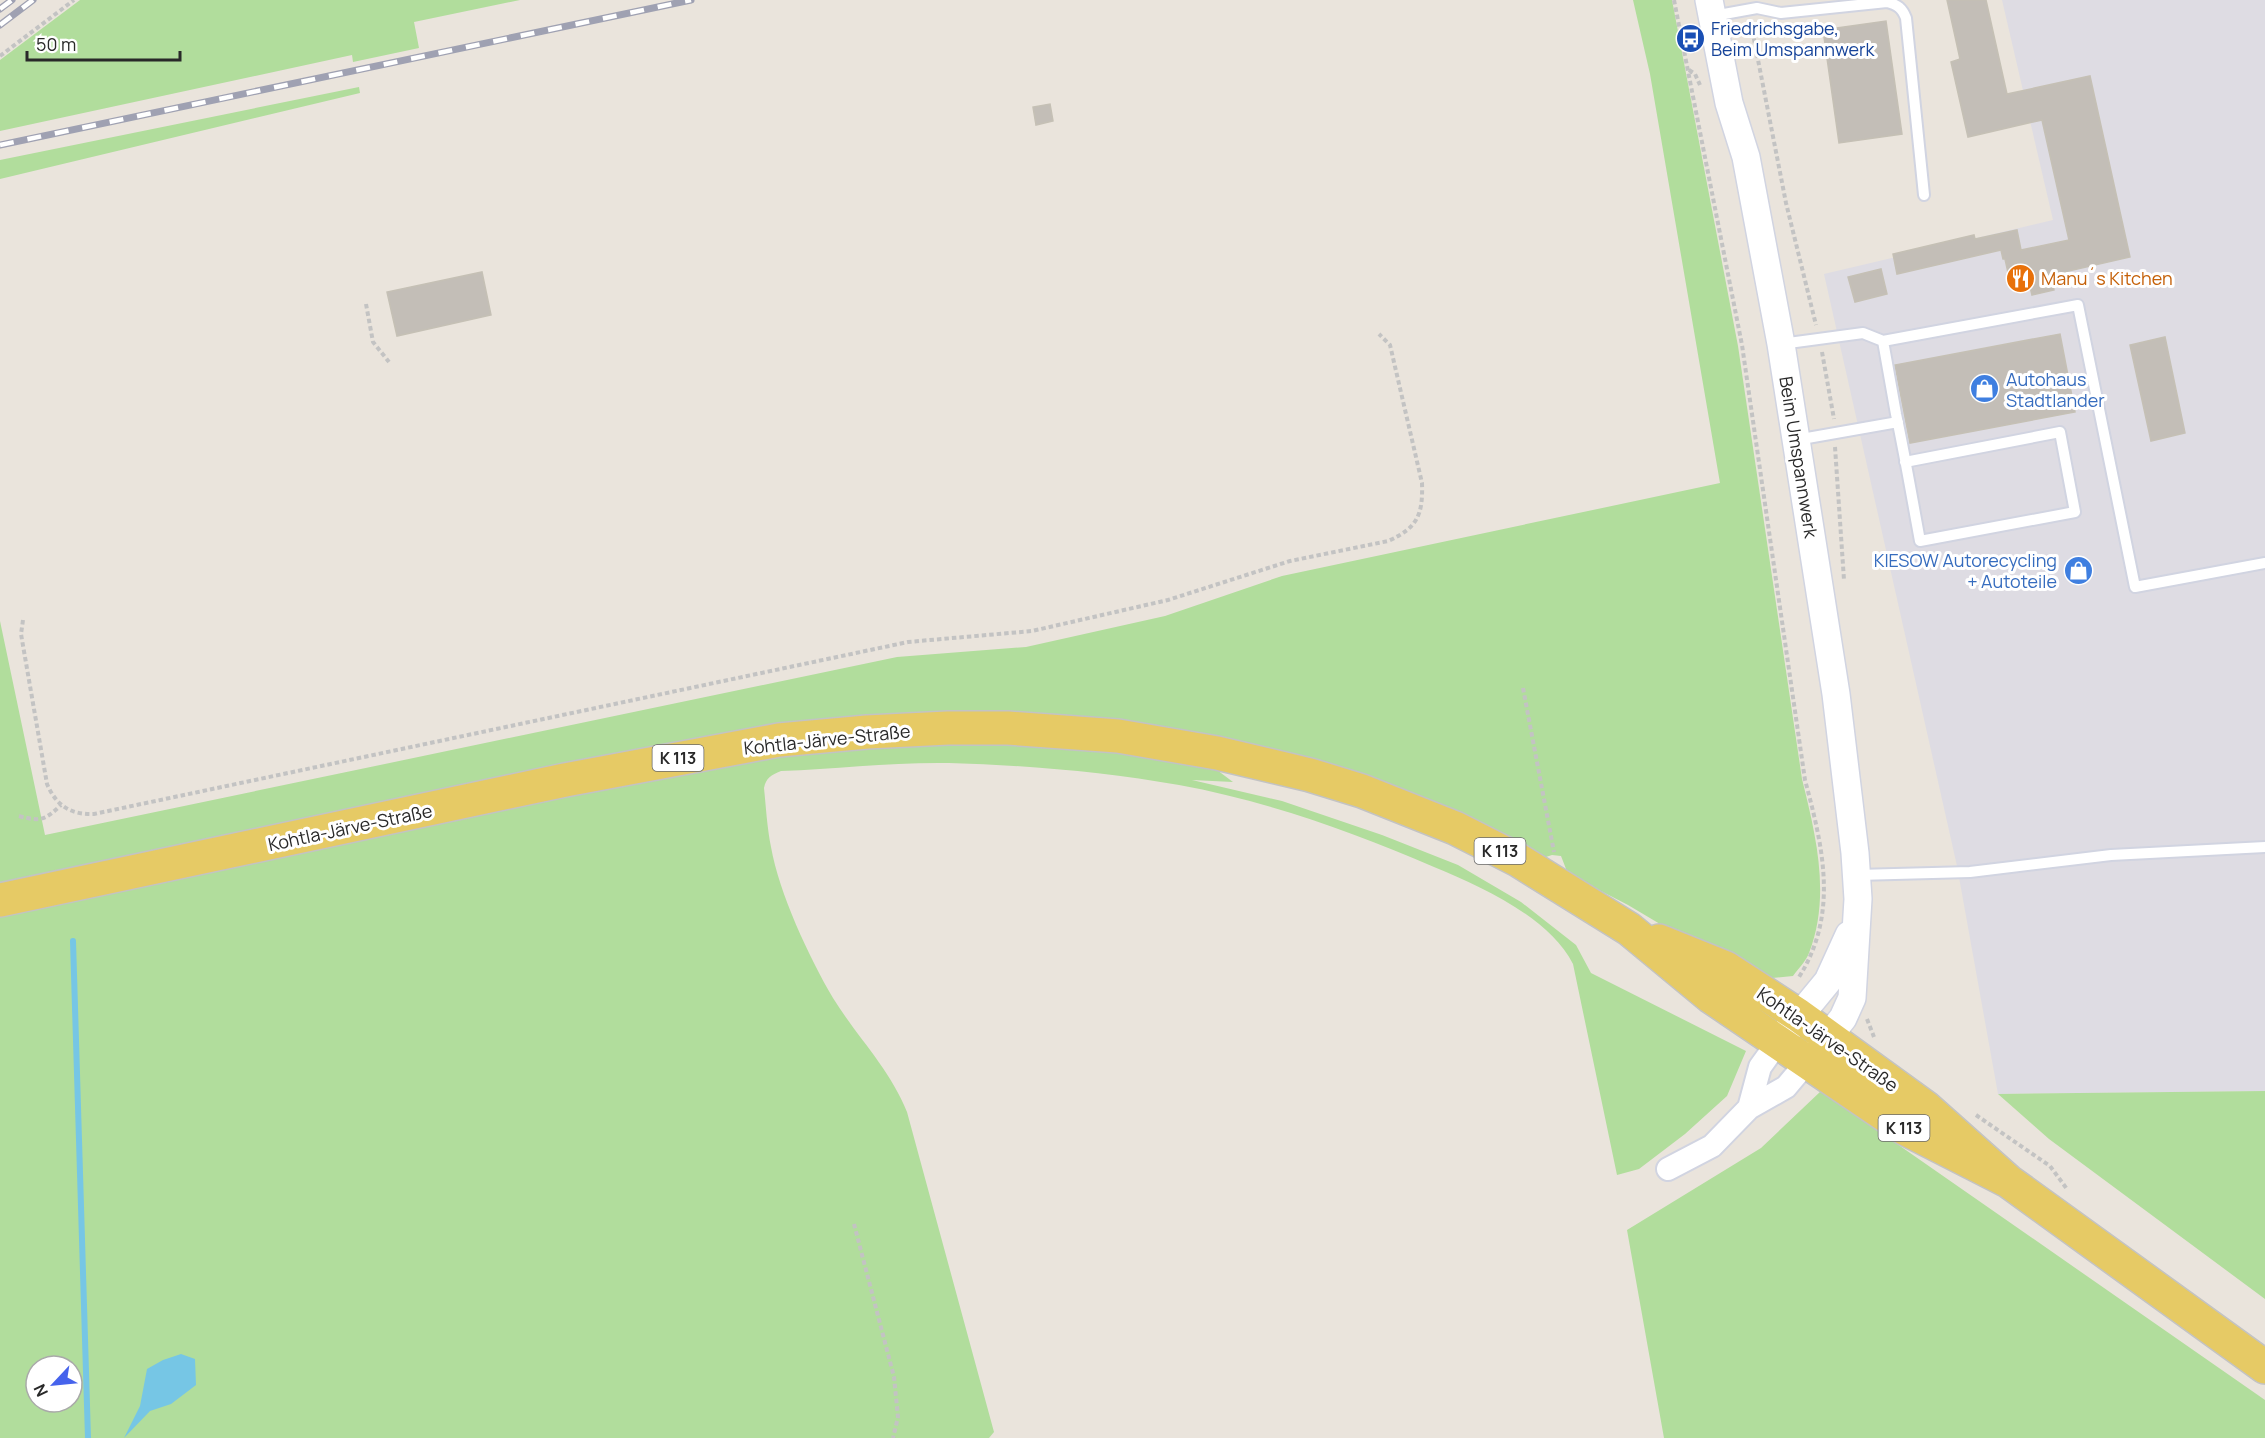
<svg xmlns="http://www.w3.org/2000/svg" width="2265" height="1438" font-family="Manrope,sans-serif">
<style>
.industrial{fill:#dedce3}
.green{fill:#b1dd9c;fill-rule:evenodd}
.water{fill:#76c6e5}
.lines{fill:none;stroke-linecap:round;stroke-linejoin:round}
.stream{stroke:#76c6e5;stroke-width:6}
.building{fill:#c3beb7;stroke:#c5c0b5;stroke-width:1.5}
.service-casing{stroke:#d1d4e1;stroke-width:14}
.minor-casing{stroke:#d1d4e1;stroke-width:26}
.tertiary-casing{stroke:#d1d4e1;stroke-width:30}
.primary-casing{stroke:#c3c3c3;stroke-width:36}
.path{stroke:#c3c3c3;stroke-width:4;stroke-dasharray:4.5 3;stroke-linecap:butt}
.service{stroke:#fff;stroke-width:10}
.minor{stroke:#fff;stroke-width:22}
.tertiary{stroke:#fff;stroke-width:27}
.primary{stroke:#e6ca65;stroke-width:33}
.rail-casing{stroke:#9fa1b2;stroke-width:7}
.rail{stroke:#fff;stroke-width:4.5;stroke-dasharray:14;stroke-linecap:butt}
.labels{text-anchor:middle;dominant-baseline:central;stroke-width:6;stroke-linejoin:round;paint-order:stroke}
.shield{fill:#fff;stroke:#696969;stroke-width:1.5}
.shield-label{font-size:16px;font-weight:bold;fill:#292929}
.transit-label{font-size:18px;fill:#164399;stroke:#fff;text-anchor:start}
.food-label{font-size:18px;fill:#c56008;stroke:#fff;text-anchor:start}
.shop-label{font-size:18px;fill:#366cbe;stroke:#fff;text-anchor:start}
.street-label{font-size:18px;fill:#292929;stroke:#fff}
</style>
<rect width="100%" height="100%" fill="#eae4dc"/>
<path class="industrial" d="M2002,0H2265V1091L1998,1094L1957,866L1824,274L2053,220Z"/>
<path class="green" d="M80,0H520L414,22L419,48L353,62L352,55L0,131V60Z
M1633,0H1672L1738,346L1802,779C1816,836 1831,896 1809,953C1806,961 1798,969 1793,976L1772,978L1766,987L1628,905L1568,874L1561,856L1552,855L1540,859L1430,810L1006,716L0,888V621L45,835L897,657L1026,647L1165,616L1282,576L1720,483L1650,74Z
M359,87L360,93L0,179V160Z
M917,740L1077,747L1150,757L1217,770L1233,782L1192,780L1282,801L1382,835L1458,865L1521,902L1576,945L1591,973L1746,1051L1727,1096L1685,1134L1639,1169L1617,1175L1573,964C1549,917 1482,887 1434,867C1353,832 1267,801 1179,785C1104,772 1026,765 949,763C893,762 836,769 781,771C771,775 766,778 764,788C766,807 767,827 771,847C779,893 809,957 833,998C857,1037 890,1069 907,1112L994,1432L989,1438H0V913L720,763ZM36,1366H72V1402H36Z
M1821,1091L2265,1400V1438H1664L1627,1230L1761,1148Z
M2265,1091V1299L2049,1139L1998,1094Z"/>
<path class="water" d="M181,1354L195,1359L196,1385L171,1404L150,1411L124,1438L140,1406L147,1369L163,1360Z"/>
<g class="lines">
<path class="stream" d="M73,941L88,1438"/>
</g>
<path class="building" d="M1947,0H1986L2007,94L2090,76L2130,257L2051,275L2054,290L2032,295L2029,282L2011,286L2005,259H2003L2001,250L1897,274L1893,254L1974,235L1975,239L2017,230L2021,250L2069,240L2042,120L1968,137L1951,62L1960,59Z
M1886,21L1902,134L1839,143L1823,30Z
M1050,104L1053,121L1036,125L1033,107Z
M1881,269L1887,294L1855,302L1848,277Z
M482,272L491,315L397,336L387,292Z
M2060,334L2075,412L1910,443L1895,365Z
M2165,337L2185,433L2151,441L2130,345Z"/>
<g class="lines">
<defs>
<path id="service" d="M1713,16L1757,8L1781,13L1887,2C1898,5 1902,8 1906,18L1924,195
M1883,341L2078,305L2135,587L2265,563
M1781,344L1863,333L1883,341L1896,414C1905,456 1912,498 1920,541L2075,512L2060,432L1905,462
M1796,440L1898,422
M1857,875L1970,872L2111,855L2265,847"/>
<path id="minor" d="M1749,1108L1760,1067L1778,1042
M1668,1169L1712,1146L1749,1108L1786,1087L1807,1062"/>
<path id="tertiary" d="M1709,0L1729,103L1746,157L1781,344L1836,694L1855,853L1858,899L1852,998L1843,1018L1816,1052
M1786,1032L1828,981L1849,935"/>
<path id="primary" d="M0,900L565,780L779,740L867,732L948,728H1008L1118,736L1217,753L1310,775L1362,791L1455,828L1518,860L1629,929L1710,996L1906,1129L2008,1181
M1659,941L1726,968L1798,1015L1925,1107L2008,1181L2265,1367"/>
</defs>
<use href="#service" class="service-casing"/>
<use href="#minor" class="minor-casing"/>
<use href="#tertiary" class="tertiary-casing"/>
<use href="#primary" class="primary-casing"/>
<path class="path" d="M1674,0L1742,345L1805,780C1823,847 1839,914 1799,977
M1751,24L1786,203L1816,325
M0,56L74,0
M1689,70L1695,74L1700,85
M366,304L373,342L389,362
M1822,352L1834,419
M1835,447L1844,580
M23,620L21,634L47,784C56,805 70,815 94,814L908,642L1032,631L1168,600L1290,561L1388,541C1418,528 1423,514 1422,483L1390,345L1379,334
M1523,688L1554,852
M19,816C41,822 45,820 61,805
M1867,1019L1874,1037
M1976,1115L2050,1166L2067,1189
M854,1224L894,1377L898,1417L893,1438"/>
<use href="#service" class="service"/>
<use href="#minor" class="minor"/>
<use href="#tertiary" class="tertiary"/>
<use href="#primary" class="primary"/>
<defs>
<path id="rail" d="M0,9L12,0
M0,25L33,0
M0,145L691,0"/>
</defs>
<use href="#rail" class="rail-casing"/>
<use href="#rail" class="rail"/>
</g>
<defs>
<symbol id="bus-disc" viewBox="-11 -11 22 22"><circle r="9.5" fill="#1a4fb4" stroke="#fff"/><path d="M-5-6H5V4H4V6H2V4H-2V6H-4V4H-5ZM-3.5-4V0h7V-4ZM-3.5 1.2v1.5H-2V1.2ZM2 1.2v1.5H3.5V1.2Z" fill="#fff"/></symbol>
<symbol id="restaurant-disc" viewBox="-11 -11 22 22"><circle r="9.5" fill="#e8710a" stroke="#fff"/><path d="M-5-6h1v4h1v-4h1v4h1v-4h1v5L-1.5 .5V6h-2V.5L-5-1ZM5-6V6H3V1.5H1.5Q1.5-4 5-6Z" fill="#fff"/></symbol>
<symbol id="shop-disc" viewBox="-11 -11 22 22"><circle r="9.5" fill="#3f7fe0" stroke="#fff"/><path d="M-5-2.5h2.3a2.7 3.5 0 0 1 5.4 0H5L5.5 6h-11ZM-1.5-2.5h3a1.5 2.3 0 0 0-3 0Z" fill="#fff"/></symbol>
</defs>
<g fill-rule="evenodd">
<use href="#bus-disc" x="1674" y="22" width="33" height="33"/>
<use href="#restaurant-disc" x="2004" y="262" width="33" height="33"/>
<use href="#shop-disc" x="1968" y="372" width="33" height="33"/>
<use href="#shop-disc" x="2062" y="554" width="33" height="33"/>
</g>
<g class="labels">
<g class="shield">
<rect x="652.5" y="745" width="51" height="26" rx="4.5"/>
<rect x="1474.5" y="838" width="51" height="26" rx="4.5"/>
<rect x="1878.5" y="1115" width="51" height="26" rx="4.5"/>
</g>
<g class="shield-label">
<text x="678" y="758">K 113</text>
<text x="1500" y="851">K 113</text>
<text x="1904" y="1128">K 113</text>
</g>
<g class="transit-label">
<text x="1711" y="28">Friedrichsgabe,<tspan x="1711" dy="21">Beim Umspannwerk</tspan></text>
</g>
<g class="food-label">
<text x="2041" y="278">Manu´s Kitchen</text>
</g>
<g class="shop-label">
<text x="2006" y="379">Autohaus<tspan x="2006" dy="21">Stadtlander</tspan></text>
<text x="2057" y="560" text-anchor="end">KIESOW Autorecycling<tspan x="2057" dy="21">+ Autoteile</tspan></text>
</g>
<g class="street-label">
<text transform="translate(1799 457) rotate(81)">Beim Umspannwerk</text>
<text transform="translate(827 739) rotate(-6)">Kohtla-Järve-Straße</text>
<text transform="translate(350 827) rotate(-12)">Kohtla-Järve-Straße</text>
<text transform="translate(1828 1039) rotate(35)">Kohtla-Järve-Straße</text>
</g>
</g>
<g transform="translate(54 1384) rotate(244)"><circle r="28" fill="#ffffff" stroke="#a9a9a9" stroke-width="1.5"/>
<path d="M0-4.5L10 22L0 15L-10 22Z" fill="#4663ec"/>
<text y="-9" font-size="16" font-weight="bold" text-anchor="middle" fill="#292929">N</text>
</g>
<path d="M27 51v9h153v-9" fill="none" stroke="#292929" stroke-width="3"/>
<text x="36" y="51" font-size="18" fill="#292929" stroke="#ffffff" stroke-width="4.5" paint-order="stroke">50 m</text>
</svg>
